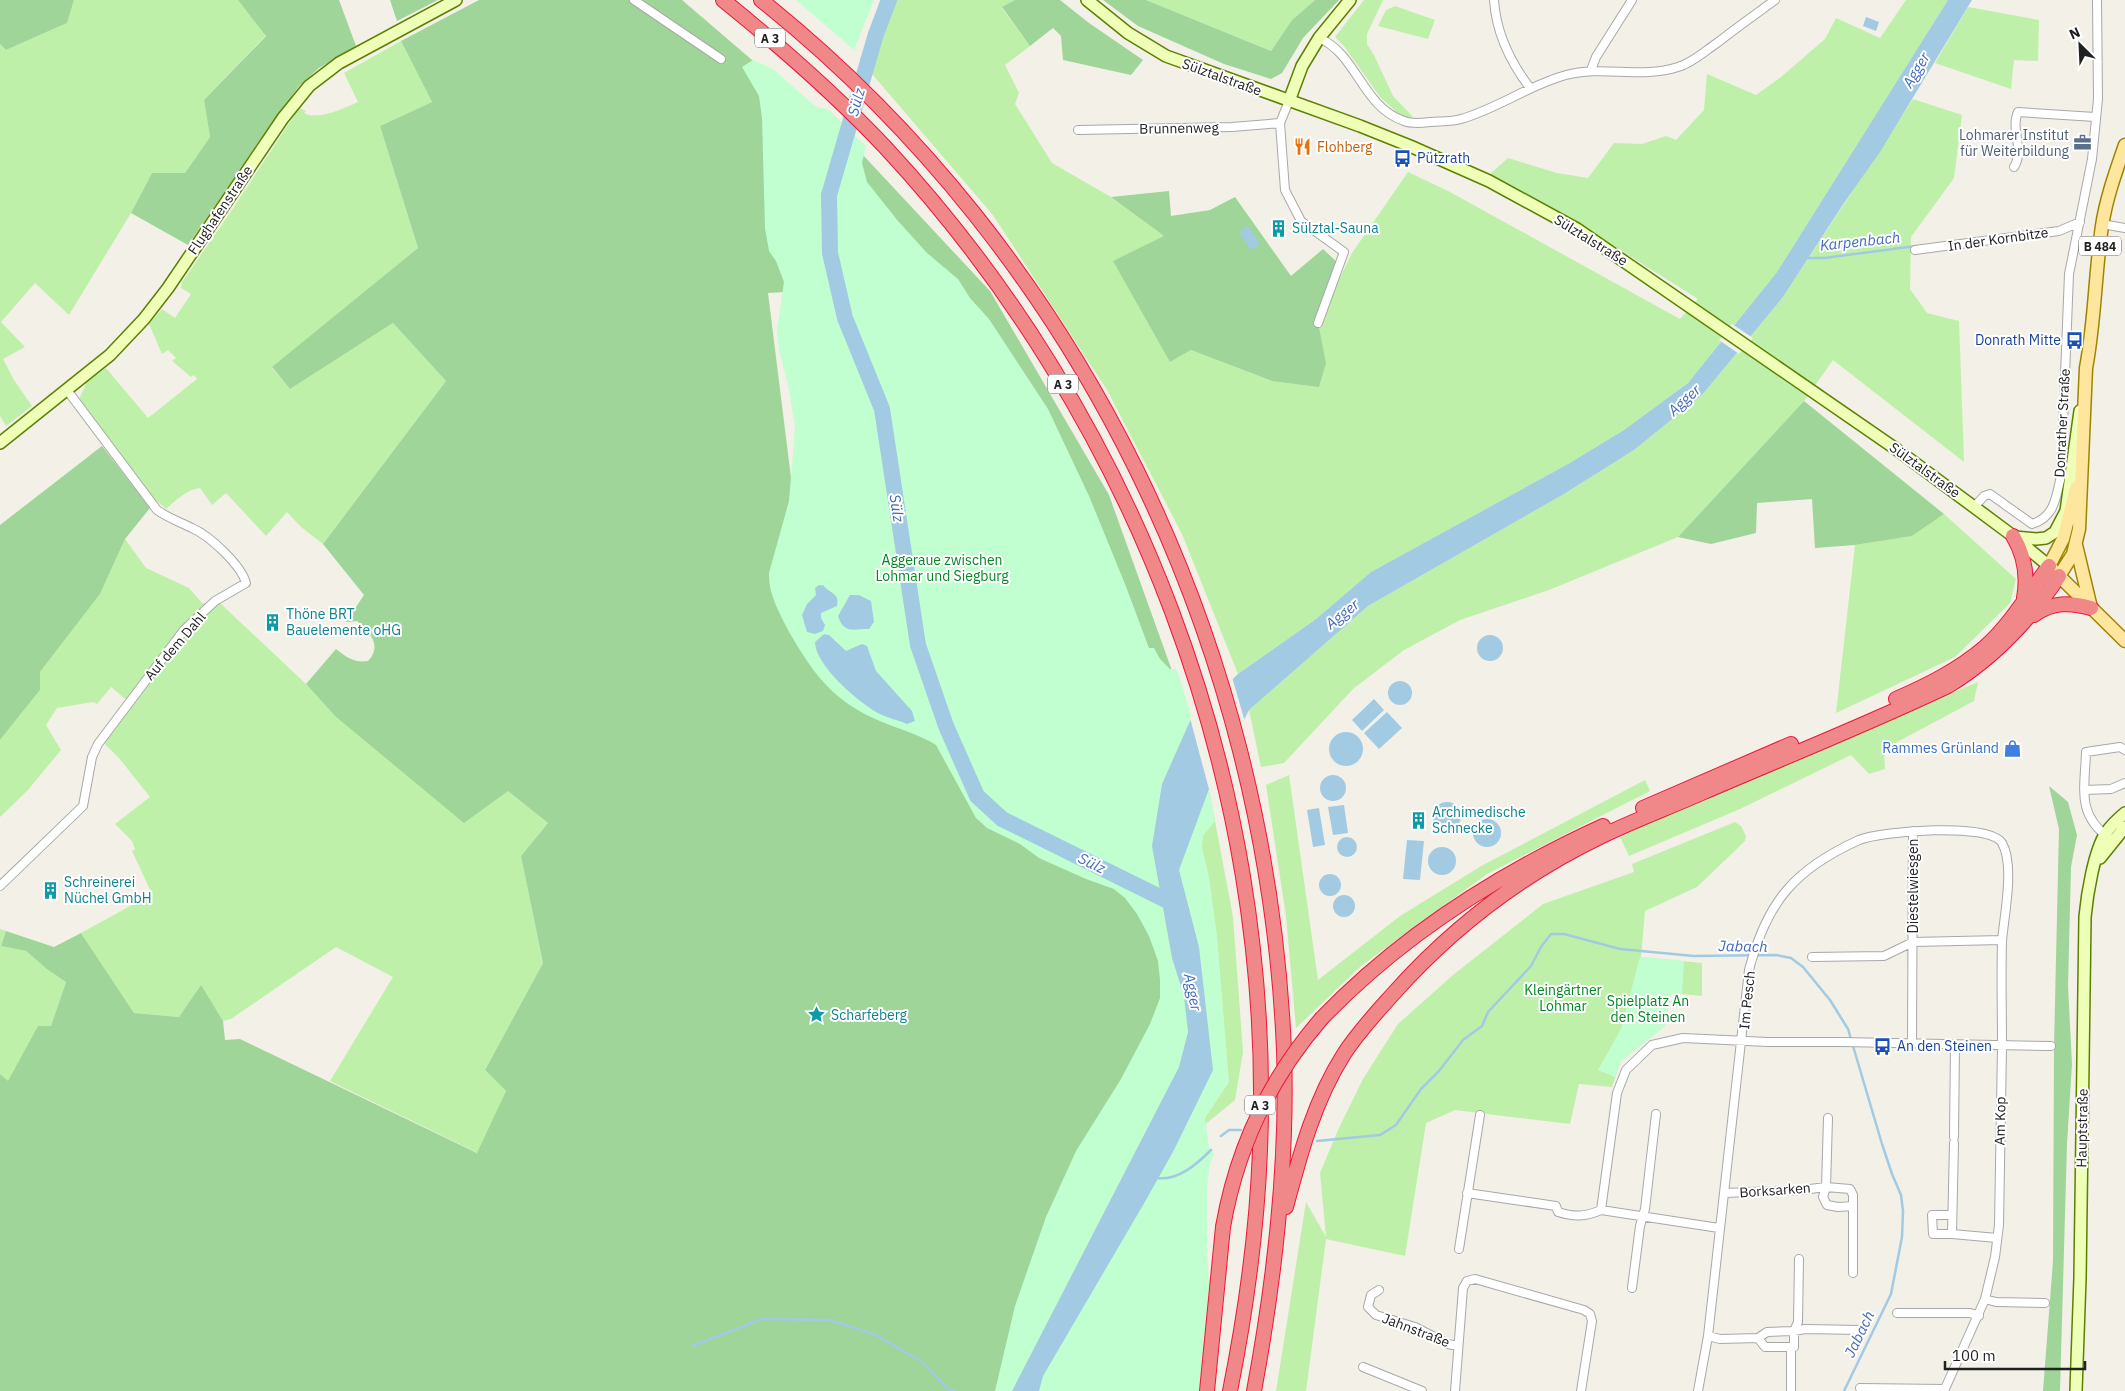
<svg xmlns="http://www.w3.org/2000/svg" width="2125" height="1391" font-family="'IBM Plex Sans',sans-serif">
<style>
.grass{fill:#bff0a9}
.forest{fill:#9fd598;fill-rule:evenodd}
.park{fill:#c1ffd1}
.water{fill:#a3cae3}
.pier{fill:#f2f0e7}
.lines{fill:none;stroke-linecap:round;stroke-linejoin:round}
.stream{stroke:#a3cae3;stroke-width:2.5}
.river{stroke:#a3cae3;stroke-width:16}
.street-casing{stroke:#a8a8a8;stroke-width:10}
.secondary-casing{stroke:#5c8000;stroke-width:14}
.primary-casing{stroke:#9e8500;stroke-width:15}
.highway-casing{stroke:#ec173b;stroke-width:16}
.street{stroke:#fff;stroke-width:8}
.secondary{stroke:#efffb8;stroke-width:11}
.primary{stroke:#ffe69f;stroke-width:12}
.highway{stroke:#f08889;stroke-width:14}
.highway-bridge-casing{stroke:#ec173b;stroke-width:16;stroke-linecap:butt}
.highway-bridge{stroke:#f08889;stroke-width:14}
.labels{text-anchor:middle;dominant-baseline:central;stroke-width:4;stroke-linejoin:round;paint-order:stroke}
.shield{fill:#fff;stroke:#646464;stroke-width:1}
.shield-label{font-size:12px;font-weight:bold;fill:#212121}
.street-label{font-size:14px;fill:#212121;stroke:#fff}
.service-label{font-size:14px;fill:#4e5e75;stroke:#fff;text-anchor:end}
.food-label{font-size:14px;fill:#c56008;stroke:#fff;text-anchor:start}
.transit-label{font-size:14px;fill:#164399;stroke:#fff;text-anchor:start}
.culture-label{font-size:14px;fill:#0d838f;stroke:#fff;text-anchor:start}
.park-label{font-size:14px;fill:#028724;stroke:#fff}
.shop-label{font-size:14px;fill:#366cbe;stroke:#fff;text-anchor:end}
.water-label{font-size:15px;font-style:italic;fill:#426abb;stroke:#fff}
</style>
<rect width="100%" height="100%" fill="#f2f0e7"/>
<path class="grass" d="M74,0H238L266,35L204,100L210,137L185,173H152L131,213L69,315L35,283L1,322L25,347L3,359L14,380L32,406L6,426L0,416V44L6,50L67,23Z
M880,0H1015L1002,8L1030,46L1005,65L1019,93L1015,104L1052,163L1111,197L1164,236L1170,362L1191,350L1272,381L1318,323L1352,253L1408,172L1450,192L1680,319L1698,299L1557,210L1489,175L1508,158L1557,173L1588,178L1614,143L1642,144L1666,136L1676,140L1704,110L1707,74L1756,95L1781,77L1825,39L1836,18L1880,38L1906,0H1948L1777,272L1688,383L1624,430L1568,464L1371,572L1316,619L1238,674L1182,534L1107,390L993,215L860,60Z
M1146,0H1315L1292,20L1271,51Z
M1364,0H1383L1367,34V44L1374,55L1393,96L1413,117L1403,118L1380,97L1344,46L1335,37Z
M1395,6L1435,20L1428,39L1378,26L1386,10Z
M1968,7L2039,20L2038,61L2014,60L2011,89L1935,63Z
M401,41L432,102L380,126L418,248L272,368L290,389L393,323L446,381L323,544L301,527L287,512L266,536L226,493L212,505L200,488C186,490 176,500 166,509L149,494L79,399L87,382L106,368L148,418L197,379L194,375L191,377L172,361L176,358L168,350L162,354L149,324L162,309L175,318L191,294L181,288L182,282L230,213L299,108L306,111L304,113C317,121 345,108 358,102L344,73Z
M1913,99L1962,115L1954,178L1911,237L1910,289L1927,313L1959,321L1964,462L1833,360L1804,401L1678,537L1549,590L1460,620L1404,650L1353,689L1284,763L1261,767L1249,710L1368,606L1564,494L1634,450L1702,395L1783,297Z
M1944,514L2016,579L2010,603L1955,657L1836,713L1855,545L1912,536Z
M125,539L146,568L189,588L202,603L221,604L306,684L335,716L508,791L548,823L521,856L543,963L485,1070L506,1091L478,1153L330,1081L393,977L336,947L231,1019L223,1021L201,986L179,1017L134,1013L81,933L152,894L132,851L135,849L132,841L115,824L150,797L119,758L104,743L129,702L111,687L97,704L93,702L57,708L46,725L61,750L28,790L0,817V740L40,690V672L100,594Z
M1978,682L1974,701L1884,749L1885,769L1869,774L1851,755L1740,809L1629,856L1620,837L1729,786Z
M1289,775L1318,980L1400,916L1483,865L1645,780L1650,791L1487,874L1361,966L1296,1028L1286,916L1266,785Z
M1209,789L1233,917L1243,1052L1235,1100L1174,1150L1179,870Z
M1735,822L1741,826L1746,836L1745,841L1697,887L1645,911L1641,957L1702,963V996L1671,993L1665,1026L1621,1061L1612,1087L1579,1084L1570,1124L1455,1110L1426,1123L1405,1256L1326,1239L1306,1391H1276L1306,1202L1326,1237L1320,1173L1338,1130L1363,1079L1398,1024L1453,975L1543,904L1634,872L1632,864Z
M0,929L6,931L1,946L26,951L48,970L66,982L51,1026L38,1027L8,1082L0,1074Z"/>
<path class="forest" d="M0,0H74L67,23L6,50L0,44Z
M238,0H339L356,46L319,68L299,86L188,245L131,213L152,173H185L210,137L204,100L266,36Z
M390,0H438L397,21Z
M479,0H682L863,155L990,291L1109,495L1190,721L1184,996L1012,1391H0V1074L8,1081L38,1026H51L66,982L48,970L26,951L1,946L6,931L54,947L81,933L134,1013L179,1017L201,985L223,1021L225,1040L240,1039L477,1153L506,1091L485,1070L543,963L521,856L548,823L508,791L464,823L335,716L306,684L336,649C346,657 354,663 368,661C383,645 369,632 357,621L346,622L364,595L323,544L446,381L393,323L290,389L272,367L418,248L380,126L432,102L401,41ZM800,291L795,510L768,293Z
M1015,0H1060L1089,23L1143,60L1131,75L1063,60L1061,36L1053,28L1030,46L1002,7Z
M1103,0H1146L1271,51L1292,20L1315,0H1339L1303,38L1282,73L1271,79L1224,64L1138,26Z
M1169,191L1171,216L1210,210L1235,197L1291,276L1323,249L1338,263L1318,323L1326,363L1319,387L1272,381L1191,350L1170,362L1113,261L1164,236L1111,197Z
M1804,401L1944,514L1912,536L1855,545L1815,548L1812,499L1757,503L1756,533L1711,544L1678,537Z
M102,446L150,508L125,539L100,594L40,672V690L0,740V525Z
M2049,786L2068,802L2077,835L2071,867L2068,986L2072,1064L2067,1144L2060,1391H2043L2053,1261L2054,1046L2059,829Z"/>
<path class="park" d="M796,0H874L854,50Z
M753,60L773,69L815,106L829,110L866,146L862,163L867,182L898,221L927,253L958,279L970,298L989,319L1048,409L1089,496L1125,584L1149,648H1154L1160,659L1170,669H1176L1180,678L1203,760L1215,821L1203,836L1202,847L1209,877L1217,936L1229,1082L1205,1118L1209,1147L1214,1154L1210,1163L1207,1187V1250L1211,1322L1199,1391H995L1015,1306L1046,1217L1076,1151L1121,1079L1150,1024L1160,998V980L1158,961L1149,936L1137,914L1125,898L1114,889L1086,879L1039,858L1020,844L987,828L976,818L936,745C917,733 894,728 873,718C830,698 811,670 788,630C779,612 768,593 769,573L789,501L795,428L789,389L779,350L777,330L784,282L776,261L769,251L765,228L762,118L759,96L742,67Z
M1640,957L1684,961L1682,994L1671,993L1665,1026L1621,1061L1615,1077L1598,1070L1621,1029Z"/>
<path class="water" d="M1948,0H1972L1880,152L1844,203L1783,297L1702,395L1634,450L1564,494L1368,606L1249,710L1209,789L1179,870L1199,947L1213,1070L1174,1150L1146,1200L1043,1376L1039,1391H1012L1179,1067L1188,1032L1184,996L1172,958L1152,846L1162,784L1190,721L1238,674L1316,619L1371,572L1568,464L1624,430L1688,383L1777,272Z
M1866,17L1879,22L1876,31L1863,26Z
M1248,226L1260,244L1251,250L1239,232Z
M819,585C827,586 821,584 827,589C834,595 839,594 837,606L821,613V618L825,625L823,631L815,634L807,632L802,615L807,604L816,595L815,588Z
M850,595H859L871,601L874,622L869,629C852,629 844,634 838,616Z
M824,634L829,635L846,651L862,644L867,646L876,671L912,711L915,721L907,724C898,720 887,718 878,713C858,702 815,665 815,642Z
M1477 648a13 13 0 1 1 26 0a13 13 0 1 1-26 0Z
M1388 693a12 12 0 1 1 24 0a12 12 0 1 1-24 0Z
M1374,699L1384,710L1362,731L1352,720Z
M1387,712L1402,728L1379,749L1364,733Z
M1329 749a17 17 0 1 1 34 0a17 17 0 1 1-34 0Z
M1320 788a13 13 0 1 1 26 0a13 13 0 1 1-26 0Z
M1433 816a14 14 0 1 1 28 0a14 14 0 1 1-28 0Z
M1344,805L1348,833L1333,835L1328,807Z
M1319,808L1325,845L1313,847L1307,810Z
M1473 833a14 14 0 1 1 28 0a14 14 0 1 1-28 0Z
M1337 847a10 10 0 1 1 20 0a10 10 0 1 1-20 0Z
M1407,840L1424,841L1420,880L1403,879Z
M1428 861a14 14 0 1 1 28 0a14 14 0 1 1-28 0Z
M1319 885a11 11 0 1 1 22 0a11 11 0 1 1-22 0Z
M1333 906a11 11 0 1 1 22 0a11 11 0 1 1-22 0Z"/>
<path class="pier" d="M1732,324L1753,338L1739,354L1719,340Z
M1232,677L1245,722L1210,793L1190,718Z"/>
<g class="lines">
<path class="stream" d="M1807,258H1824L1916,246
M1221,1136L1229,1130H1241
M1317,1141L1380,1135L1396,1125L1421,1089L1439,1071L1463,1040L1482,1026L1488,1012L1531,966L1541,947L1551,934H1564L1620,949L1694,956L1776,955L1791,958L1803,967L1830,1000L1848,1029L1882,1144L1892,1174L1901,1195L1903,1211L1902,1237L1891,1294L1844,1391
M1157,1178C1178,1181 1197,1164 1211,1150
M692,1346L762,1319L830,1320L876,1335L921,1361L949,1390L954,1391"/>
<path class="river" d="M889,0L876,34L829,195L830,253L845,318L882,409L918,645L946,726L977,796L1002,819L1174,904"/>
<defs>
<path id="street" d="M634,0L721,59
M1494,0C1496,32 1511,63 1530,88
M1319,38C1358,55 1361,106 1404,121C1412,124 1422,123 1430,122C1440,121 1451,122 1461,119C1497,109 1529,85 1566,75C1603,65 1641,79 1678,67C1692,63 1705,51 1717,43C1736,28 1756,14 1775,0
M1591,70L1596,57L1632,0
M1289,101L1280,123L1285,190L1301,221L1344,252L1318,323
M1078,130L1232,127L1280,123
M2014,167C2025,150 2010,129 2018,112L2095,117
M2102,224L2125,228
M1915,250L2059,231L2080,222
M1974,507L1984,496L1990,494L2032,524C2055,517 2056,497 2061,476L2069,274L2092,159L2098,99L2097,0
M2085,790L2111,789L2125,783
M2109,838C2076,814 2085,788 2086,752L2120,747L2125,750
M0,886L83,806L92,757L98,744L184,630L215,601L246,583C241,565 210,536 192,528C180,522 168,518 157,510L67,390
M1812,957L1884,956L1913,942L2002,940
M1912,1043L1913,831
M1828,1118L1826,1187L1823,1197L1827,1205L1838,1207L1853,1206
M1954,1137L1955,1044
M1954,1143L1952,1234L1997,1238
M1467,1193L1556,1206L1558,1212C1574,1217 1585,1217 1601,1210L1719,1228
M1724,1193L1802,1190L1826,1187L1850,1189L1853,1195V1273
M1601,1210L1617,1093L1626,1070L1652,1045L1683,1038L1768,1042H1842L2051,1046
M1952,1215H1932L1933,1234H1952
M1459,1249L1480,1115
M1799,1259L1798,1322L1794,1331V1347H1765L1758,1338L1767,1332L1794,1331L1805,1329L1860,1330
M1632,1288L1640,1226L1645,1209L1656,1114
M1379,1290L1371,1295L1368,1307L1376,1315L1415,1327L1448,1344L1458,1346
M1985,1299L1996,1302L2045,1303
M1897,1313H1970L1979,1316
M1708,1336L1720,1339L1758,1338
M1791,1347V1391
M1363,1367L1422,1391
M1860,1388L1944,1389
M1455,1391L1463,1288L1467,1281L1475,1279L1584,1310L1590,1314L1592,1321L1581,1391
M1698,1391L1708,1336L1749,970C1767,901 1795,869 1859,840C1881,831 1989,822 2002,843C2015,865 2004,916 2002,941C2001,976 2002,1012 2002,1047C2001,1106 2000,1165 1999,1225L1995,1257L1985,1299L1944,1391"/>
<path id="secondary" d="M1087,0L1128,33L1166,56L1360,126L1410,146L1489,181L1577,229L1896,449L2013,536L2049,566
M1289,101L1302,66L1319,38L1350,0
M0,443L110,355L144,319L168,288L283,118L309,86L339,63L456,0
M2015,537L2036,539L2046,538L2055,532L2066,511L2080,411
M2100,858L2125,827
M2076,1391L2080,1278L2085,917C2087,895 2094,851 2106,833C2111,825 2118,819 2125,813"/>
<path id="primary" d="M2076,488L2063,539L2049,566L2125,641
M2076,545L2091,608
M2059,576L2073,554L2079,529L2086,368C2095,321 2095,273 2102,226C2106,199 2116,171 2125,145"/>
<path id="highway" d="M723,0C780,46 835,94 885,147C1135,416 1275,782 1260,1150C1257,1231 1246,1311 1230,1391
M761,0C1080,255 1267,644 1284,1050C1288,1165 1275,1278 1254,1391
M2013,536C2025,556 2028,576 2024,598
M2034,615C2052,602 2070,602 2091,608
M1896,699C1928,685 1958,670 1985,647C2010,625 2029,593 2049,566
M1643,808L1791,744
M1322,1018C1402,935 1498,874 1603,826
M1286,1207C1300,1155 1314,1101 1344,1054C1358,1032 1377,1012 1394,993C1452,928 1523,874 1602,836C1635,820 1670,807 1704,792C1785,757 1868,724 1948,686C1994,658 2029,621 2059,576
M1207,1391L1223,1227"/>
</defs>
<use href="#street" class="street-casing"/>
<use href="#secondary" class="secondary-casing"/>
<use href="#primary" class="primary-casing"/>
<use href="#highway" class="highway-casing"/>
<use href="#street" class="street"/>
<use href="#secondary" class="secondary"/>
<use href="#primary" class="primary"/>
<use href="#highway" class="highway"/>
<defs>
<path id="highway-bridge" d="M1223,1227C1237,1147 1269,1079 1322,1018"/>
</defs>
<use href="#highway-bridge" class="highway-bridge-casing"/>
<use href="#highway-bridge" class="highway-bridge"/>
</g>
<defs>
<symbol id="office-bare" viewBox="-9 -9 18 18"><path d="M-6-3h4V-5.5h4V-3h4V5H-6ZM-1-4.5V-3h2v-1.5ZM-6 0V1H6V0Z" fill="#5c6f8a" stroke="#fff" stroke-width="2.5" paint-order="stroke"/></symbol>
<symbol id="restaurant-bare" viewBox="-9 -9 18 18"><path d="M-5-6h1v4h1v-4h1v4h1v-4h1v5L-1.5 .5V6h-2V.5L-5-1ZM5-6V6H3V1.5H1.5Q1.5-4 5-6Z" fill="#e8710a" stroke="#fff" stroke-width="2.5" paint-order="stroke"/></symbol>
<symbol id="bus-bare" viewBox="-9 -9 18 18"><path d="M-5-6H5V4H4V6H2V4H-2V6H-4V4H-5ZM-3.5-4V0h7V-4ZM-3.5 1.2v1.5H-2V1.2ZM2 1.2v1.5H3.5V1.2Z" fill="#1a4fb4" stroke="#fff" stroke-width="2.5" paint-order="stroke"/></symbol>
<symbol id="building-bare" viewBox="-9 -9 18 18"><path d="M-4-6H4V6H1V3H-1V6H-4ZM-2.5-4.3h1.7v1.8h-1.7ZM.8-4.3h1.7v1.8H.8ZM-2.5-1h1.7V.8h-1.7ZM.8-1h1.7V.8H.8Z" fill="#0f9aa8" stroke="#fff" stroke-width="2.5" paint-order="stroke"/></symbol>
<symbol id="shop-bare" viewBox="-9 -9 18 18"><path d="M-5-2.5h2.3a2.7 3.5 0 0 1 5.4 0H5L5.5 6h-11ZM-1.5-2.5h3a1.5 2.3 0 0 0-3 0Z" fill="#3f7fe0" stroke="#fff" stroke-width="2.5" paint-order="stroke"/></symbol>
<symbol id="sight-bare" viewBox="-9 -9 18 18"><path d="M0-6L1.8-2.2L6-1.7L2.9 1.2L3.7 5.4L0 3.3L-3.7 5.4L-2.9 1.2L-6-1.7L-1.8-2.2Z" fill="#0f9aa8" stroke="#fff" stroke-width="2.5" paint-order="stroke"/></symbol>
</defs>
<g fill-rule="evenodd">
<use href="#office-bare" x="2070" y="130" width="25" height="25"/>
<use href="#restaurant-bare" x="1290" y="134" width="25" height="25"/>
<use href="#bus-bare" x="1390" y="146" width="25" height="25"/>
<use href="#building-bare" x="1266" y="216" width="25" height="25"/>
<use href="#bus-bare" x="2062" y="328" width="25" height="25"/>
<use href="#building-bare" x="260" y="610" width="25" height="25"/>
<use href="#shop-bare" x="2000" y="736" width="25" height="25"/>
<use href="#building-bare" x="1406" y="808" width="25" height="25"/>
<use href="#building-bare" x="38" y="878" width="25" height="25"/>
<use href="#sight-bare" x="804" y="1002" width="25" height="25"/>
<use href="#bus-bare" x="1870" y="1034" width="25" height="25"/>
</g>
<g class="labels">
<g class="shield">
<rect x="755" y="28.5" width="30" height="19" rx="4"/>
<rect x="2079" y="236.5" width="42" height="19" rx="4"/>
<rect x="1048" y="374.5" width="30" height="19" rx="4"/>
<rect x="1245" y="1095.5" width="30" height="19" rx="4"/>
</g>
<g class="shield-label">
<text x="770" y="38">A 3</text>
<text x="2100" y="246">B 484</text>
<text x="1063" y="384">A 3</text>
<text x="1260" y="1105">A 3</text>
</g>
<g class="street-label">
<text transform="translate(1222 77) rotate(20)">Sülztalstraße</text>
<text transform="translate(1179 128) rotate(-1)">Brunnenweg</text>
<text transform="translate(220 210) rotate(-56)">Flughafenstraße</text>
<text transform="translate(1998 239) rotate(-8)">In der Kornbitze</text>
<text transform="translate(1591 240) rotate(32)">Sülztalstraße</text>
<text transform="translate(2062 423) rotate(-87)">Donrather Straße</text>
<text transform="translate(1925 470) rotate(36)">Sülztalstraße</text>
<text transform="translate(175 646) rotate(-49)">Auf dem Dahl</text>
<text transform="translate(1913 886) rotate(-90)">Diestelwiesgen</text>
<text transform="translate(1747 1000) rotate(-84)">Im Pesch</text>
<text transform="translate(2000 1121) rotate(-89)">Am Kop</text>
<text transform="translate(2082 1128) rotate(-89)">Hauptstraße</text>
<text transform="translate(1775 1190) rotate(-4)">Borksarken</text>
<text transform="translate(1416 1330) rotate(21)">Jahnstraße</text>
</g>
<g class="service-label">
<text x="2069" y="135">Lohmarer Institut<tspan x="2069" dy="16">für Weiterbildung</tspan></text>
</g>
<g class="food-label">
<text x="1317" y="147">Flohberg</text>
</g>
<g class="transit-label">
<text x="1417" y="158">Pützrath</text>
<text x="2061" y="340" text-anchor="end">Donrath Mitte</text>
<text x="1897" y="1046">An den Steinen</text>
</g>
<g class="culture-label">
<text x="1292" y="228">Sülztal-Sauna</text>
<text x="286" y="614">Thöne BRT<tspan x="286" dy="16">Bauelemente oHG</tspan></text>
<text x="1432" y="812">Archimedische<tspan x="1432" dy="16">Schnecke</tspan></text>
<text x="64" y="882">Schreinerei<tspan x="64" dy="16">Nüchel GmbH</tspan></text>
<text x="831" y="1015">Scharfeberg</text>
</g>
<g class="park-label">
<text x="942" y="560">Aggeraue zwischen<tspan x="942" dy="16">Lohmar und Siegburg</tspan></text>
<text x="1563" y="990">Kleingärtner<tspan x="1563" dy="16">Lohmar</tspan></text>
<text x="1648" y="1001">Spielplatz An<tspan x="1648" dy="16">den Steinen</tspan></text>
</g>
<g class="shop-label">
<text x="1999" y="748">Rammes Grünland</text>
</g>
<g class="water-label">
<text transform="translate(1916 70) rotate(-59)">Agger</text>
<text transform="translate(856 102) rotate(-74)">Sülz</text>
<text transform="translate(1860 241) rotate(-6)">Karpenbach</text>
<text transform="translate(1684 400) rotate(-43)">Agger</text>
<text transform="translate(897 508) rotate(81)">Sülz</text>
<text transform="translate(1342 614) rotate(-39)">Agger</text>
<text transform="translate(1092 863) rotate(26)">Sülz</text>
<text transform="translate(1743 946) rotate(1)">Jabach</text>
<text transform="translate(1193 992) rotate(78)">Agger</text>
<text transform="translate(1859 1334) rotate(-64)">Jabach</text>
</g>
</g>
<g transform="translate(2080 45) rotate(336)" stroke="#ffffff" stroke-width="4" paint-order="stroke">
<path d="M0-4L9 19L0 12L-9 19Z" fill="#212121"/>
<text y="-8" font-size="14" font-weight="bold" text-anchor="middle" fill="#212121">N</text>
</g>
<path d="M1945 1361v8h140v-8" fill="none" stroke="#212121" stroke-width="2.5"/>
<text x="1952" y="1361" font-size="15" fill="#212121" stroke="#ffffff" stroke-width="4" paint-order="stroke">100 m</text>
</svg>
